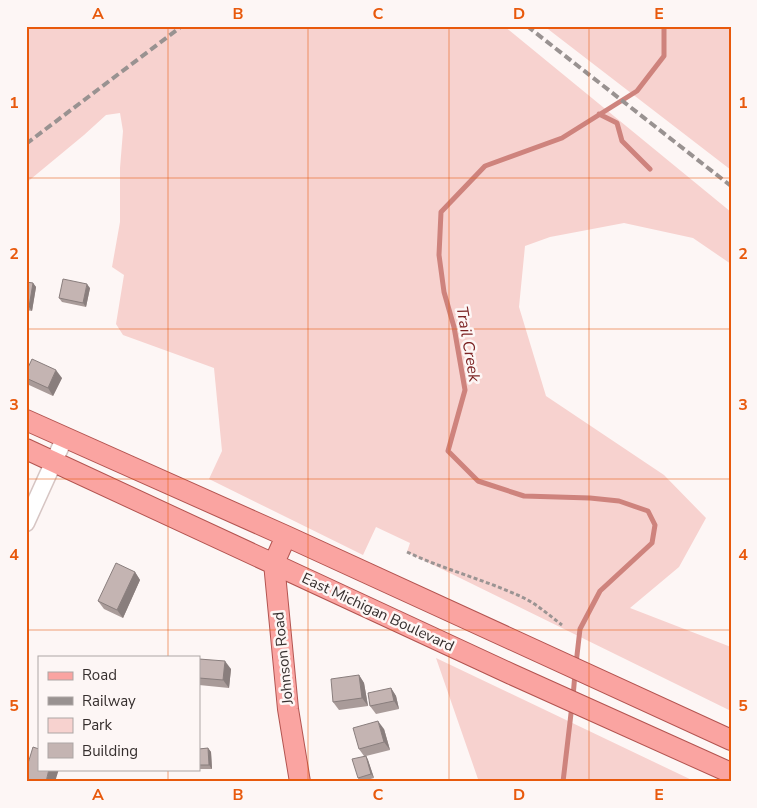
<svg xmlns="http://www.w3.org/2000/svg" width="757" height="808" font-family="'Nunito Sans',sans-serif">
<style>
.green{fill:#f7d2cf}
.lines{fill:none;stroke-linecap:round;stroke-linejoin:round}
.stream{stroke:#ce837d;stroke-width:5}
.minor-casing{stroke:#d6c5c3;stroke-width:19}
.major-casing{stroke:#b35450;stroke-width:22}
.path{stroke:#9b9493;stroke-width:3;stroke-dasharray:4 2.5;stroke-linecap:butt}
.minor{stroke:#fff;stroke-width:16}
.major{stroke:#faa4a1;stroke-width:20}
.rail{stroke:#999291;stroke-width:4;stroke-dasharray:8 4;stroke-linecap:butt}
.wall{fill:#a99b99}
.shaded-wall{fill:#897e7d}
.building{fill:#c4b4b2;stroke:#897e7d}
.grid{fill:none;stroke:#e8590c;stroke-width:1;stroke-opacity:0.55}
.labels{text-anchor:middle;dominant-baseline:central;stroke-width:5;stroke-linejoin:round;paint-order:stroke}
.street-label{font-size:15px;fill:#362f2e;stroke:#fdf6f5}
.water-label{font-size:16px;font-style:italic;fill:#7c2323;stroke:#fdf6f5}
.neatline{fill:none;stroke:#e8590c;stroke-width:2}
.grid-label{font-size:16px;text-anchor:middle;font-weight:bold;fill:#e8590c}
</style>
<rect width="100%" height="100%" fill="#fdf6f5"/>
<path class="green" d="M26,26H504L731,212V264L693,238L624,223L550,237L525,246L519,307L546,396L664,475L706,518L679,567L630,608L731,647V711L407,552L410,543L376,527L363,555L209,479L222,451L214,368L123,335L116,324L124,275L112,267L120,222V168L123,131L120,113L106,115L84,135L26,183Z
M544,26H725L731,31V170Z
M436,658L696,782H479Z"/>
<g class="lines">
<path class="stream" d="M599,114L617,123L622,141L650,169
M576,664L580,629L600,591L652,543L655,525L648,511L619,501L590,498L524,496L478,481L448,451L465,390L454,327L444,292L439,255L441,212L485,166L562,138L637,91L664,56V26
M573,697L575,673
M563,782L572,705"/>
<defs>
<path id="minor" d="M26,523L65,437"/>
<path id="major" d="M26,420L286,536L731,740
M26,449L511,674L731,773
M286,536L274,563L288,709L300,782"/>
</defs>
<use href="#minor" class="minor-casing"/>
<use href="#major" class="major-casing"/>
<path class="path" d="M407,552C445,570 486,580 524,598C538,605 550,616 562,625"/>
<use href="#minor" class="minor"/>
<use href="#major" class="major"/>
<path class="rail" d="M527,26L731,186
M26,144L182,26"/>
</g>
<path class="wall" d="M26,282L33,283L36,287L32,311L26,310Z
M90,288L86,307L62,302L59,298Z
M26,372L62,378L53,396L29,385L26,381Z
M135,572L140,580L123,618L104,609L98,601Z
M199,659L231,669L229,688L199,685Z
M359,675L364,683L368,706L339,710L333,702Z
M391,688L396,696L399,709L376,714L370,706Z
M384,729L390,750L366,756L368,760L374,778L360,782L358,778L364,756L359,749Z
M208,748L211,752L212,769H200L199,768V749Z"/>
<path class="shaded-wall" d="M33,283L36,287L32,311L29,307Z
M87,284L90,288L86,307L83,303Z
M56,370L62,378L53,396L48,388Z
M135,572L140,580L123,618L117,610Z
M225,661L231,669L229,688L223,680Z
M359,675L364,683L368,706L362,698Z
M391,688L396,696L399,709L394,701Z
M378,721L384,729L390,750L384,742Z
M208,748L211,752L212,769L209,765Z
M366,756L368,760L374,778L371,774Z
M49,769H59L55,782H46Z"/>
<path class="building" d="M63,279L87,284L83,303L59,298Z
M26,282L33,283L29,307H26Z
M32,359L56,370L48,388L26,378V372Z
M116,563L135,572L117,610L98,601Z
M199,659L225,661L223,680L199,678Z
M359,675L362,698L333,702L331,679Z
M391,688L394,701L370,706L368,693Z
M378,721L384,742L359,749L353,728Z
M33,747L39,749V769H49L46,782H26V770Z
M208,748L209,765H199V749Z
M366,756L371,774L358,778L352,759Z"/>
<path class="grid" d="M168,26V657M308,26V782M449,26V782M589,26V782M26,178H731M26,329H731M26,479H731M26,630H731M168,769V782"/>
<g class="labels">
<g class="street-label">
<text transform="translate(378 612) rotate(25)">East Michigan Boulevard</text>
<text transform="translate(283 658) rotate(-96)">Johnson Road</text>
</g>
<g class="water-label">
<text transform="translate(468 344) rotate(80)">Trail Creek</text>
</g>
</g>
<rect width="757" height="808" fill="none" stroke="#fdf6f5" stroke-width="55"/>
<rect x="38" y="656" width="162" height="115" fill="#fdf6f5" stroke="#ada6a5"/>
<rect x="48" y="672" width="25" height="8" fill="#faa4a1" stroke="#ada6a5"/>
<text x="82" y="680" font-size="15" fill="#362f2e">Road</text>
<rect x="48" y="697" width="25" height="8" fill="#999291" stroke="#ada6a5"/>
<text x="82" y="706" font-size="15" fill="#362f2e">Railway</text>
<rect x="48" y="718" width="25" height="15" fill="#f7d2cf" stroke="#ada6a5"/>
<text x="82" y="730" font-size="15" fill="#362f2e">Park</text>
<rect x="48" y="743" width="25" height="15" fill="#c4b4b2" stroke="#ada6a5"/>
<text x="82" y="756" font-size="15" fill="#362f2e">Building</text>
<rect x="28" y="28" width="702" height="752" class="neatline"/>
<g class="grid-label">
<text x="98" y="19">A</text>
<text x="238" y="19">B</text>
<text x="378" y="19">C</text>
<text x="519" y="19">D</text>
<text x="659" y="19">E</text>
<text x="14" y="108">1</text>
<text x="743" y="108">1</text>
<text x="14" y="259">2</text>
<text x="743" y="259">2</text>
<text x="14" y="410">3</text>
<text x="743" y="410">3</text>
<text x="14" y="560">4</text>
<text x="743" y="560">4</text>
<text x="14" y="711">5</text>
<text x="743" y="711">5</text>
<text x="98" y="800">A</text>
<text x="238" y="800">B</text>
<text x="378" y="800">C</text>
<text x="519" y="800">D</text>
<text x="659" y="800">E</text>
</g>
</svg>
